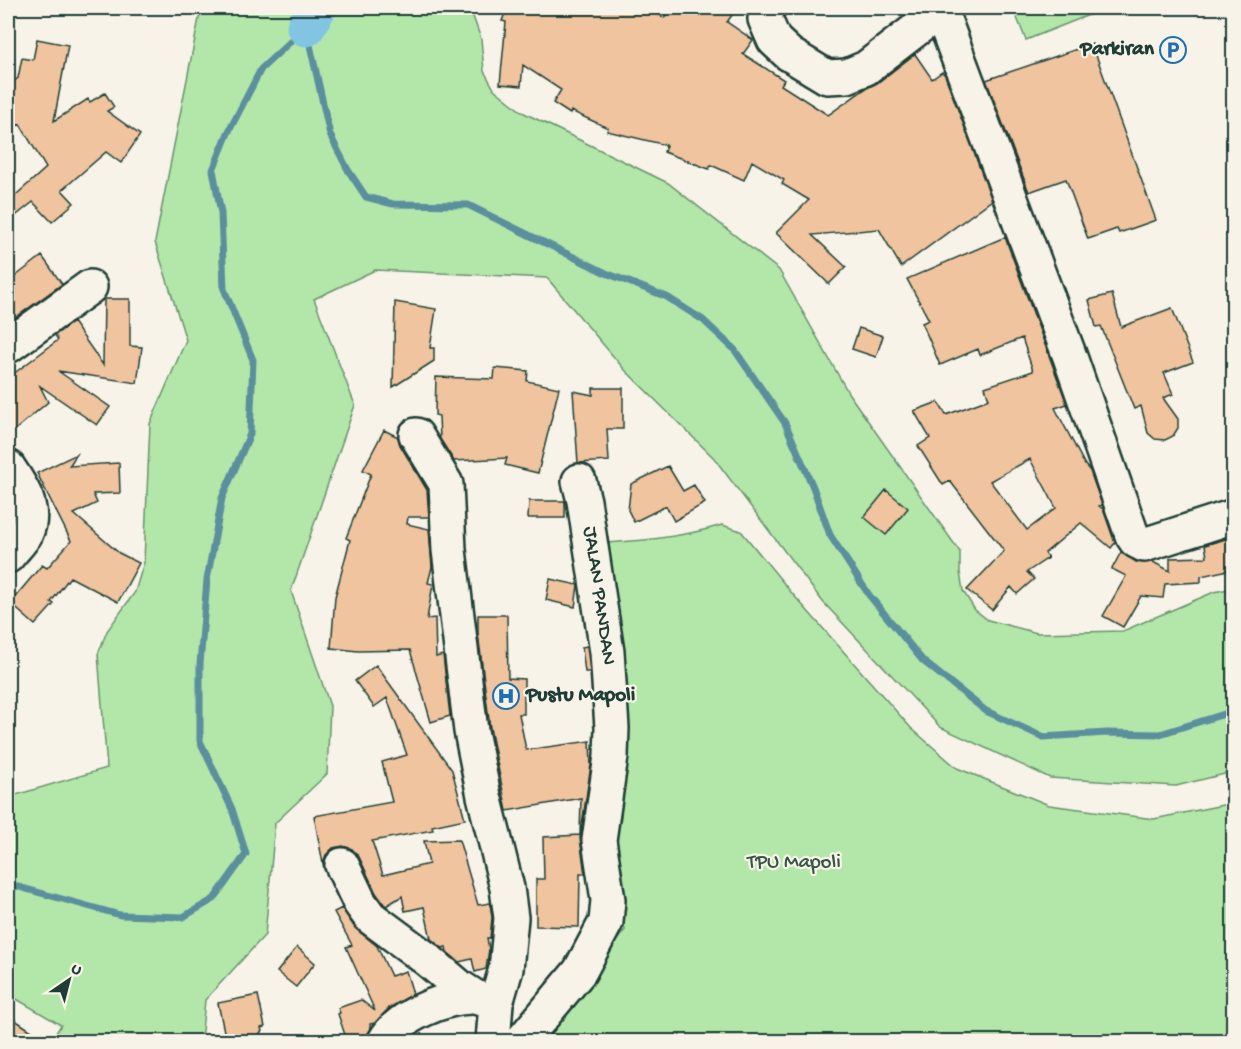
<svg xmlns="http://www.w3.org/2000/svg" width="1241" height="1049" font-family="'Gochi Hand',sans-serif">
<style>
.green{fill:#b3e7a9;stroke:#69926e;stroke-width:1.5}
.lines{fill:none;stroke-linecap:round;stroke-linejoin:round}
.stream{stroke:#5a8f9d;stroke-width:7}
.river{stroke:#82c5e3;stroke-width:39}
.building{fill:#efc49e;stroke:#1f3d34;stroke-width:1.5;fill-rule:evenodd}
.minor-casing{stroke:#1f3d34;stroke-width:38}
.minor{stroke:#f7f3e8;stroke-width:33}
.labels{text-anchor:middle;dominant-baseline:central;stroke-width:4.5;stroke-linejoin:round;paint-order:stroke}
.poi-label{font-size:21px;font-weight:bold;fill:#1f3d34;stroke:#f7f3e8;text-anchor:end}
.street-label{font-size:21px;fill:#1f3d34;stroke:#f7f3e8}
.park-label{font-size:21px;fill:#355646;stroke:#f7f3e8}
</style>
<rect width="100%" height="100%" fill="#f7f3e8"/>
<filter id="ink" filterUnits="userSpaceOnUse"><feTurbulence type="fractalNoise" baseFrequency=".0167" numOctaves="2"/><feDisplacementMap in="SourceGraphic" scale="12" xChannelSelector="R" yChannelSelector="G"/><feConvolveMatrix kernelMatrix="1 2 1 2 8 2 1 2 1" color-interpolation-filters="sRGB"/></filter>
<g filter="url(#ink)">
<path class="green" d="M201,8H470L481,39L484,71L494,89L522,112L668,183L779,270L849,394L960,552V572L963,591L975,610L988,620L1037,633L1123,631L1214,592L1233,588V772L1176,786L1050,778L940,727L823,602L714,458L624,369L547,278L375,270L314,299L355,405L291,591L330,706L327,774L275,823L265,935L205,1000L201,1041H51L61,1025L8,994V793L16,795L107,768L98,654L107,631L135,592L144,562L150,424L186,340L155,242Z
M1013,8H1098L1099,11L1026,40Z
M722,525L741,531L790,591L911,728L957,768L1049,805L1154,819L1233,803V1041L535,1042L625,930L610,856L593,544C638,541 680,538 722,525Z"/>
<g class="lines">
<path class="stream" d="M306,27L330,135L348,170L366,197L393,204L468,205L606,273L667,297L703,320L734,349L785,423L813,487L830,535L869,595L923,661L986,711L1043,737L1107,733L1160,734L1234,711
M8,884L120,915L183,917L214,899L246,854L232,809L200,741V664L207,580L222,498L250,434L253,360L224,289L221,213L213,170L228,133L261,69L306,27"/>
<path class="river" d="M306,27L317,8"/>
</g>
<path class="building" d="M507,8H649L664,18L671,8H737L727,22L753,40L743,54L784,80L781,85L828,115L865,89L877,83L915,54L932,79L942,72L945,75L992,200L901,267L879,229L812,235L846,267L829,284L776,233L809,200L782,184L784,180L752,161L744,180L711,165L709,169L664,152L666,145L607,131L608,128L571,111L570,114L553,103L561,90L523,65L521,86L500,84L506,22L502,21Z
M37,39L68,45L54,121L88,99L90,102L105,93L114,107L107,111L140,135L121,163L106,152L62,190L74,203L52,222L33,202L8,222V202L46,168L20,124L8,131V86L18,78L22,58L33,60Z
M1092,44L1156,220L1119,233L1117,229L1088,239L1066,179L1029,192L986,80Z
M1005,237L1067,404L1055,408L1085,465L1090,471L1102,505L1099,506L1103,509L1115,543L1111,548L1081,523L1045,553L1048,558L1027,572L1034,579L1017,594L1011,587L992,610L967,590L1004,551L950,481L943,485L918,446L930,438L914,411L938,402L946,415L989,399L985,387L1033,371L1022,338L980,355L978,349L940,365L922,323L929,320L907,279ZM1030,459L1056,508L1027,530L990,481Z
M42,256L62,284L8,323V282Z
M1112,294L1121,327L1172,308L1193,362L1164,373L1173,394L1163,398L1178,419V428L1173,436L1165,440L1155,439L1148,433L1141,406L1134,409L1101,326L1096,327L1089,300Z
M104,299H130V346L142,347L137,383L58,371L110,407L97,425L40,386L48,402L8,436V378L58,340L55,335L73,322L103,365Z
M395,302L436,309L430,348H434V361L393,387Z
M859,328L883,336L876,357L852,349Z
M495,368L528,371L527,381L559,388L538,473L505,465L507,458L454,461L440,439L439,416L435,415L436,377L494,379Z
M593,388H623V429H607L609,461L578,463L573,391L593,395Z
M384,430L398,437L400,445L427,490L429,517H408L407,524L429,529L432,567L428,583L433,584L427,619L435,618L436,657L443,655L450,716L431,722L410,650L358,651L331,648L335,597L350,540L346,538L371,474L363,470Z
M77,454L69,466L119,463L120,493L93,494L97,503L74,514L119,553L139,563L118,602L70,577L51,602L54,604L35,625L10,603L42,565L47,568L71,541L37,473Z
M668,466L683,491L694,485L705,503L674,521L666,506L634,522L628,510L631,484Z
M886,490L908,508L886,535L864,517Z
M529,501H565V518H528Z
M1233,537V569L1201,576V582L1165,584L1163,598L1141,596L1123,627L1103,616L1126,576L1112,569L1121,552L1136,562H1153L1170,571V558L1207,557L1205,545Z
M550,579L578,585L575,607L546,600Z
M478,615H507L508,678L524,679V714H519L526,750L590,741L591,765L580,838L585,874H580L579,927L536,926V879H544L543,837L580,835L581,798L507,811L490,728L478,633Z
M587,646L590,672H585L582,647Z
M376,665L452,770L465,819L432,826L433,830L372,841L383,875L429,864L424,841L459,840L478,905L490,903L492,918L490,938H487L489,949L486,969L475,972L472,959L459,962L447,952L446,947L442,948L431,939L424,907L405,911L402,896L386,906L384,904L376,893L359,857L352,849L343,846L333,848L326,855L323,863L325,871L324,869L314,816L392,802L382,762L407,755L387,698L374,707L355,681Z
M342,908L355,928L377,946L391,976L406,971L413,994L389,1008L375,1023L370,1024L371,1028L365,1041H347L338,1014L340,1013L338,1008L361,1000L375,1011L346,947L352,945L334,912Z
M297,947L315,963L296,987L277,972Z
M258,995L265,1027L261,1028L262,1031L253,1041H226L218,1003Z
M15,1020L47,1041H8V1031Z"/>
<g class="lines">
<defs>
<path id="minor" d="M768,8L765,19L774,40L789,54L827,77L847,76L866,68L944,8
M940,9L1070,357L1132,535L1136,541L1144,545L1234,516
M8,346L90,287
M416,435L446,484L449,550L471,731L484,796L507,888L511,918L506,969L496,1003L493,1042
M8,467C21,486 37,509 26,533C22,541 13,549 8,556
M342,865L360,903L370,917L428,960L461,988L475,997L496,1003
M384,1042C398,1016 446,996 475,997
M521,1042L580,971L606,922L608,900L599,840L611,756L612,728L607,652L584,501L579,481"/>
</defs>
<use href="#minor" class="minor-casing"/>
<use href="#minor" class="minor"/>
</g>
</g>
<defs>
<symbol id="parking-ring" viewBox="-11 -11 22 22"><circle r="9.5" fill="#f7f3e8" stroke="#1f6fb2" stroke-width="1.5"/><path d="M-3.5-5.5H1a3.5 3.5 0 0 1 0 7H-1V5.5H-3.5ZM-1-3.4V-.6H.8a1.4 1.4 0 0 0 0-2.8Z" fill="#1f6fb2"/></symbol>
<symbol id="hospital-ring" viewBox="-11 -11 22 22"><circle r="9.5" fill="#f7f3e8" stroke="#1f6fb2" stroke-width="1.5"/><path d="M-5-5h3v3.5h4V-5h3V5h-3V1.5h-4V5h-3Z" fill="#1f6fb2"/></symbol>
</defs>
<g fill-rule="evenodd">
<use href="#parking-ring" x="1158" y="35" width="30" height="30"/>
<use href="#hospital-ring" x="491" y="681" width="30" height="30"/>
</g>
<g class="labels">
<g class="poi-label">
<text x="1154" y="50">Parkiran</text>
<text x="526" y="696" text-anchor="start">Pustu Mapoli</text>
</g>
<g class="street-label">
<text transform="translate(598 596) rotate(82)">JALAN PANDAN</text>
</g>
<g class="park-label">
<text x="794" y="863">TPU Mapoli</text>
</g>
</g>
<rect width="1241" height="1049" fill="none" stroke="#f7f3e8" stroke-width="30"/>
<rect x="15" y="15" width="1211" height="1019" fill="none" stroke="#1f3d34" stroke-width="2" filter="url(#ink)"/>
<g transform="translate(69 980) rotate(35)" stroke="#f7f3e8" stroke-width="4.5" paint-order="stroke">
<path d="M0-4.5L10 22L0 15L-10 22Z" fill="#1f3d34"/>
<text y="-9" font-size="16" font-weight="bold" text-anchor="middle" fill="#1f3d34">U</text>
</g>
</svg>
